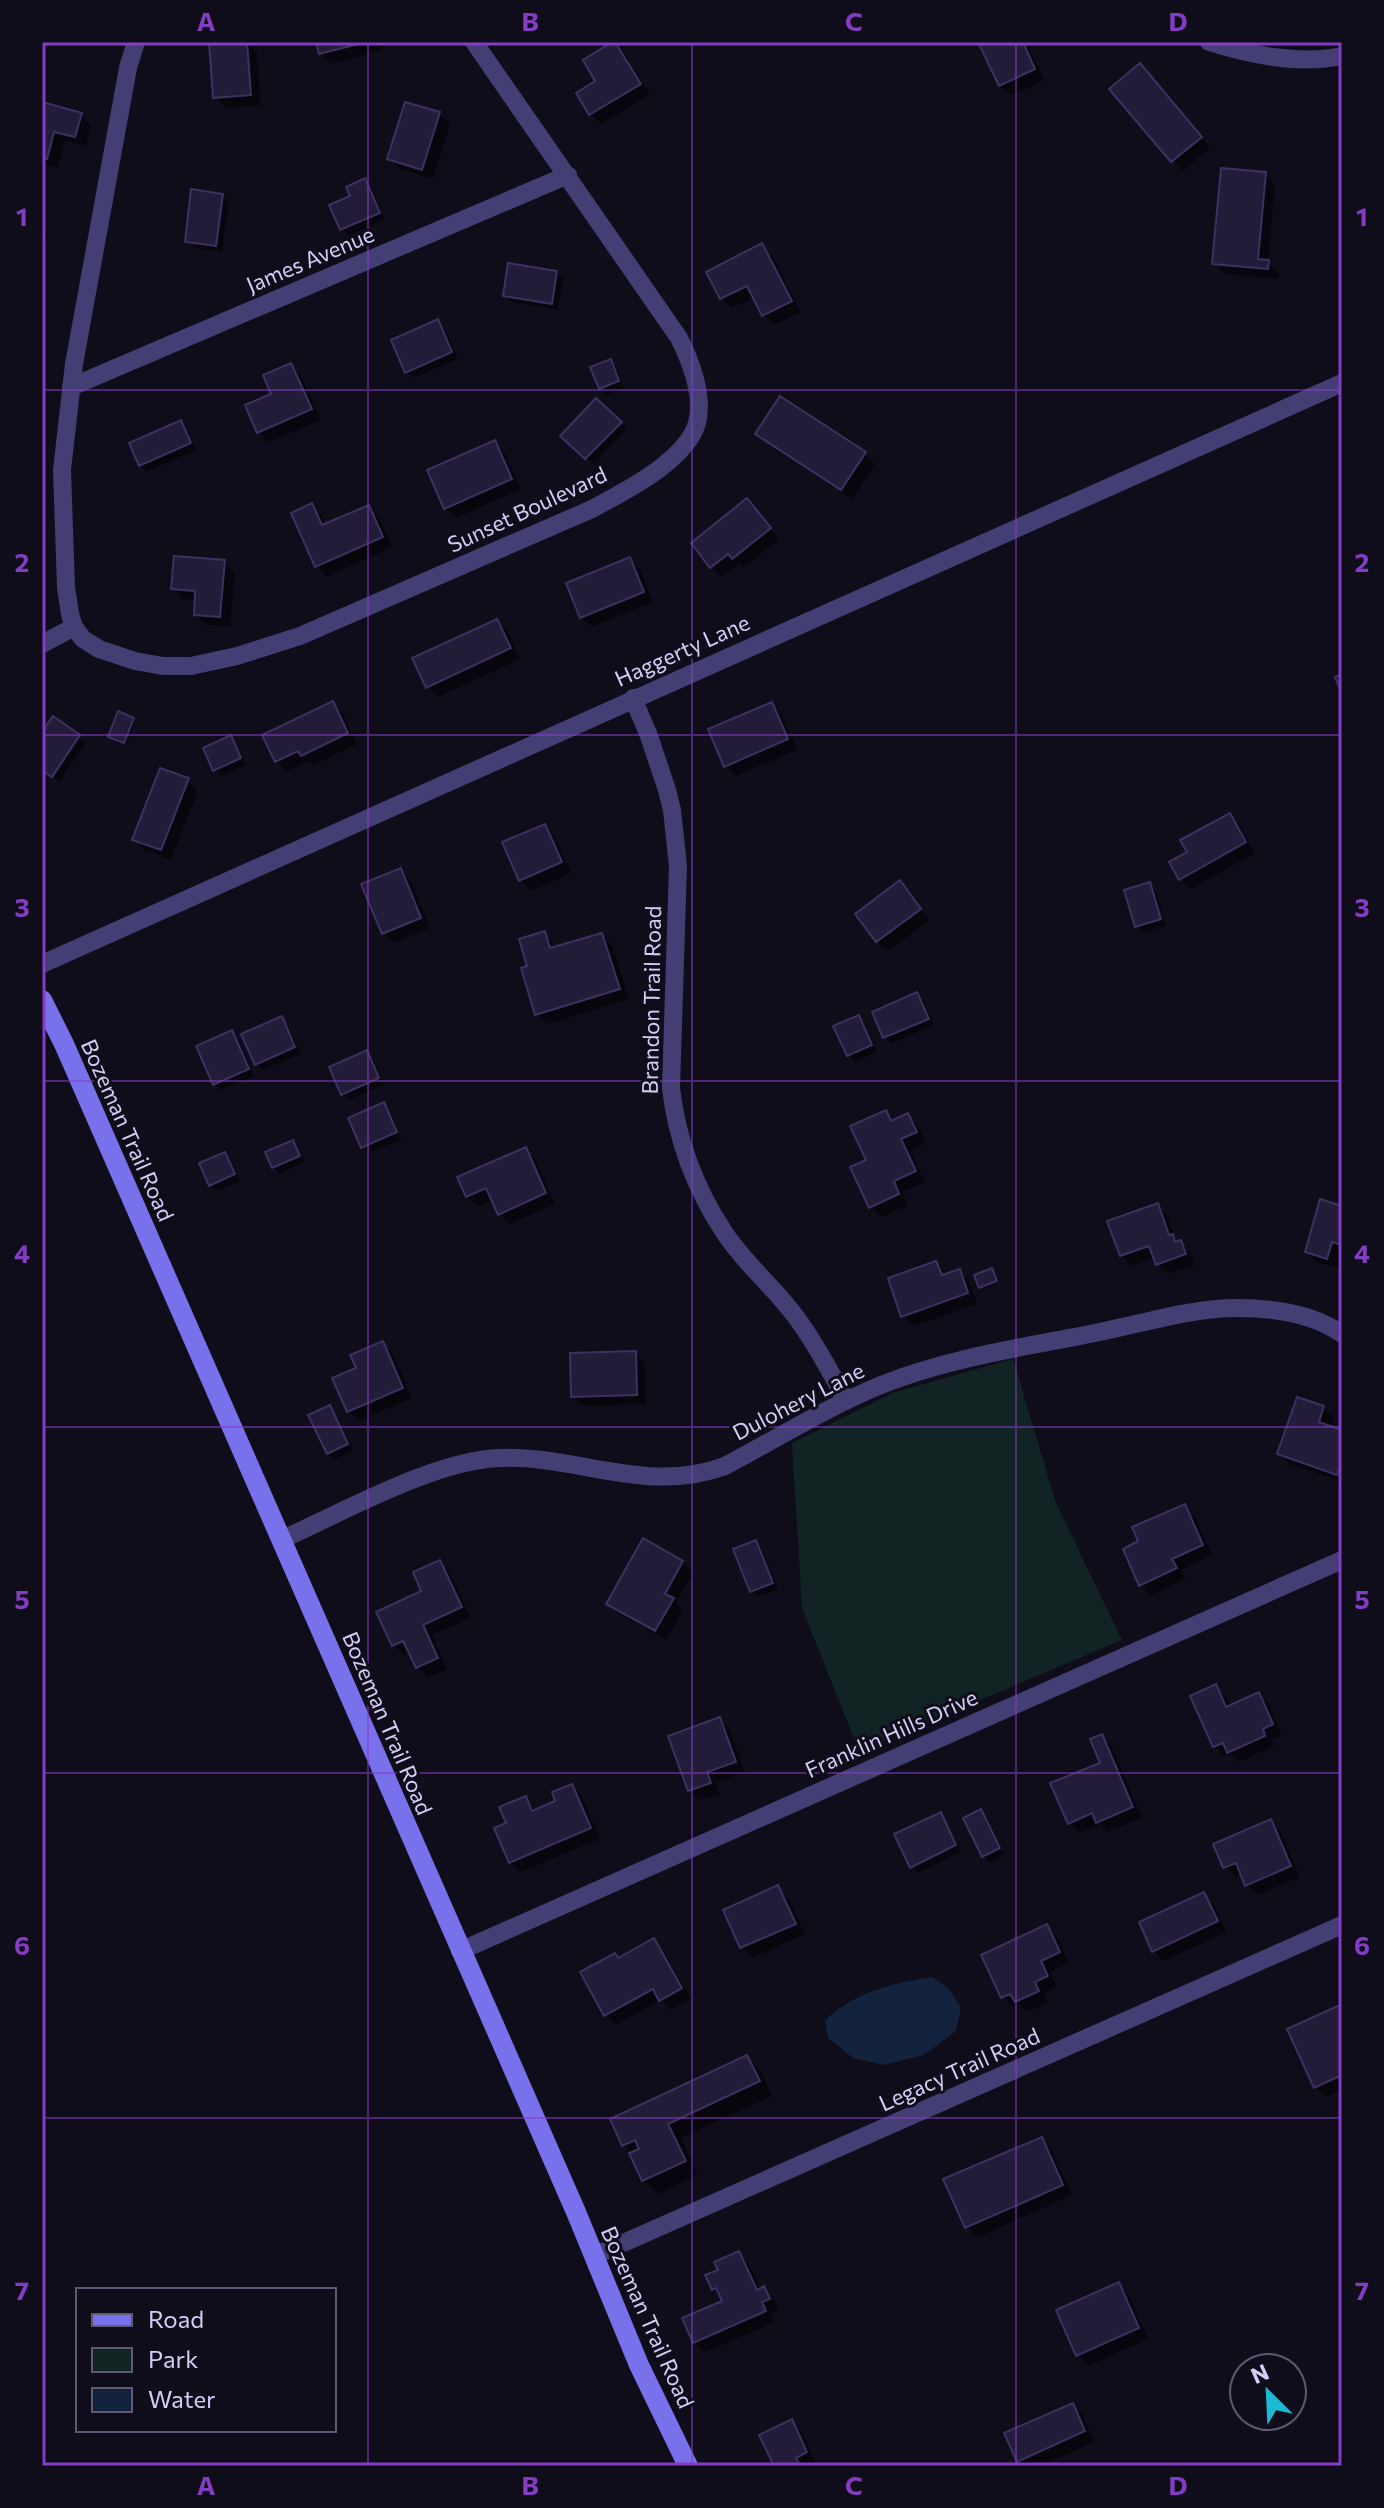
<svg xmlns="http://www.w3.org/2000/svg" width="1384" height="2508" font-family="Commissioner,sans-serif">
<style>
.green{fill:#112323}
.water{fill:#13223d}
.shadow{fill:#0007}
.building{fill:#231c38;stroke:#3d3161;stroke-width:2}
.lines{fill:none;stroke-linecap:round;stroke-linejoin:round}
.street{stroke:#433e73;stroke-width:18}
.secondary{stroke:#7970ec;stroke-width:20}
.grid{fill:none;stroke:#843cc5;stroke-width:2;stroke-opacity:0.55}
.labels{text-anchor:middle;dominant-baseline:central;stroke-width:6;stroke-linejoin:round;paint-order:stroke}
.street-label{font-size:22px;fill:#d4cdf8;stroke:#100d1a}
.neatline{fill:none;stroke:#843cc5;stroke-width:3}
.grid-label{font-size:26px;text-anchor:middle;font-weight:bold;fill:#843cc5}
</style>
<rect width="100%" height="100%" fill="#100d1a"/>
<path class="green" d="M1013,1359L1056,1503L1122,1640L859,1751L802,1608L792,1443L895,1392Z"/>
<path class="water" d="M932,1977L948,1988L961,2007L956,2031L924,2055L884,2065L853,2058L828,2038L825,2020C855,1992 893,1983 932,1977Z"/>
<path class="shadow" d="M235,42H247L257,52L261,105L226,108L215,97Z
M318,42H381L383,50L331,64L321,53Z
M981,42H1027L1044,80L1011,96L1000,85Z
M614,43L625,53L650,95L601,124L591,114L598,82Z
M1150,76L1210,148L1183,171L1112,89Z
M42,105L81,115L91,125L86,146L65,141L58,168L42,164Z
M439,114L450,125L433,179L400,169L390,158Z
M1265,174L1275,185L1268,262L1278,273V279L1225,274L1214,263Z
M364,181L371,187L385,219L348,236L342,229L352,197Z
M222,196L229,202L222,252L194,248L187,241Z
M42,229L47,234L43,259H42Z
M762,246L772,256L801,312L774,325L764,315L755,297L732,308L721,298Z
M556,272L563,279L558,310L512,302L505,296Z
M437,322L444,328L458,359L414,378L407,372Z
M610,361L617,368L624,388L607,395L600,388Z
M291,365L301,375L321,420L269,442L259,432L274,395Z
M597,400L627,429L593,464L563,436Z
M180,423L187,429L196,450L147,472L141,465L131,444Z
M758,434L864,454L875,464L852,499L768,444Z
M495,443L505,453L521,489L456,518L445,508Z
M311,506L322,516L326,526L369,507L379,517L392,547L327,577L317,566Z
M757,511L779,539L744,568L739,563L722,577L712,567Z
M630,559L640,570L653,602L592,627L581,617Z
M224,562L235,573L230,627L206,625L196,614L197,600L183,599L173,588Z
M497,621L507,631L520,659L438,697L428,687Z
M333,703L343,714L357,744L313,765L308,761L287,771L277,761Z
M772,705L782,715L797,750L736,776L726,766Z
M133,720L135,722L127,744L111,736Z
M42,736H79L86,743L59,782L42,771Z
M230,738L237,744L246,765L221,776L215,770Z
M187,780L198,791L171,860L145,850L135,839Z
M1229,815L1240,826L1255,853L1191,889L1181,879L1190,853Z
M545,826L555,837L571,873L531,891L521,880Z
M400,870L411,881L430,928L394,943L383,933Z
M900,883L930,920L888,951L877,941Z
M1149,885L1156,891L1166,926L1143,933L1137,926Z
M545,933L556,948L602,935L612,945L629,999L548,1024L537,1014L530,967Z
M917,995L924,1001L934,1025L891,1044L885,1037Z
M858,1017L865,1024L877,1052L855,1062L848,1055Z
M281,1018L288,1025L301,1054L263,1070L257,1064Z
M231,1033L238,1039L254,1076L221,1090L215,1084Z
M366,1052L373,1059L384,1085L349,1100L343,1094Z
M383,1105L390,1111L402,1139L369,1153L363,1147Z
M885,1113L894,1121L908,1115L918,1126L926,1143L910,1150L925,1182L903,1192L908,1205L881,1217L871,1207L869,1161Z
M293,1142L299,1149L305,1162L280,1174L273,1167Z
M525,1149L536,1160L555,1204L510,1224L499,1213L493,1200L478,1207L467,1196Z
M225,1154L231,1161L240,1181L218,1191L211,1185Z
M1157,1205L1168,1216L1176,1240L1191,1252L1195,1265L1168,1274L1157,1264L1155,1257L1132,1266L1122,1255Z
M1342,1208V1253L1338,1268L1317,1262L1307,1252Z
M936,1263L948,1275L959,1271L969,1281L977,1304L914,1326L903,1316Z
M994,1273L998,1283L983,1289L980,1287Z
M383,1344L393,1354L412,1398L359,1421L348,1411L358,1369Z
M635,1353L645,1363L646,1404L583,1406L573,1396Z
M329,1407L336,1414L353,1451L335,1459L328,1453Z
M1323,1408L1334,1418L1330,1428L1342,1432V1482L1290,1464L1279,1454Z
M1184,1506L1195,1517L1212,1555L1181,1570L1186,1579L1151,1595L1141,1584V1542Z
M755,1542L762,1549L778,1589L758,1597L751,1591Z
M682,1562L693,1573L676,1603L683,1610L666,1640L619,1614L609,1604Z
M440,1563L450,1573L471,1618L432,1635L447,1669L428,1678L417,1667L410,1652L404,1655L393,1645Z
M1216,1687L1226,1697L1231,1707L1259,1694L1269,1705L1282,1735L1272,1740L1274,1746L1239,1762L1232,1754L1225,1757L1215,1746Z
M720,1719L730,1730L745,1772L716,1783L720,1794L700,1800L689,1790Z
M1101,1736L1112,1747L1142,1818L1108,1832L1100,1824L1080,1833L1069,1822L1102,1764Z
M571,1786L582,1796L600,1839L521,1872L511,1862L508,1824L525,1798L537,1811L558,1802Z
M981,1812L987,1818L1005,1855L990,1862L983,1856Z
M940,1815L947,1821L961,1852L918,1873L912,1866Z
M1271,1821L1281,1832L1300,1877L1258,1895L1247,1884L1243,1874L1236,1877L1225,1867Z
M778,1887L788,1898L805,1934L752,1958L742,1947L726,1911Z
M1204,1894L1214,1905L1227,1932L1164,1961L1154,1951Z
M1047,1926L1057,1937L1069,1963L1050,1972L1057,1987L1044,1993L1048,2002L1027,2012L1019,2004L1013,2007L1003,1997Z
M654,1940L664,1951L691,1999L671,2010L661,2000L616,2025L606,2015L619,1960Z
M1342,2007V2090L1326,2097L1315,2087Z
M747,2058L761,2072L772,2096L681,2138L698,2175L658,2194L644,2180L633,2154L624,2145L612,2120Z
M1042,2140L1052,2150L1072,2195L977,2238L967,2227Z
M739,2253L749,2264L761,2290L764,2289L774,2299L779,2310L771,2313L775,2322L705,2352L695,2342L725,2302L713,2289L720,2271Z
M1118,2285L1129,2295L1148,2339L1088,2366L1078,2355Z
M1072,2405L1083,2415L1094,2442L1040,2466H1024L1018,2461Z
M791,2422L802,2432L816,2463L810,2466H776Z"/>
<path class="building" d="M209,42H247L251,95L213,98Z
M316,42H366L319,54Z
M612,42H615L641,84L589,115L576,93L595,81L583,60Z
M978,42H1023L1035,69L999,86Z
M1140,63L1202,137L1171,162L1109,89Z
M42,102L82,113L75,137L54,132L47,159L42,158Z
M405,102L440,112L422,170L387,159Z
M1221,168L1266,172L1258,259L1269,260L1268,269L1212,264Z
M365,178L380,213L340,230L329,205L350,196L346,187Z
M191,189L223,194L216,246L185,242Z
M762,243L792,301L762,316L747,286L720,299L706,272Z
M508,263L557,271L552,304L503,296Z
M438,319L452,352L405,373L391,340Z
M611,359L619,381L599,389L590,367Z
M291,363L312,409L257,433L245,405L271,394L263,375Z
M780,396L866,452L841,490L755,434Z
M596,398L622,422L585,459L560,436Z
M181,420L191,443L139,466L129,443Z
M495,440L512,479L444,509L427,470Z
M747,498L771,528L732,559L728,554L710,568L691,543Z
M312,503L322,525L369,505L383,537L315,567L291,513Z
M174,556L225,560L220,617L194,615L195,591L171,589Z
M630,557L644,592L580,618L566,583Z
M497,619L511,648L426,688L412,658Z
M1342,674V692H1341L1335,677Z
M333,701L348,733L301,756L298,751L275,762L262,735Z
M772,702L788,739L724,767L708,729Z
M118,711L134,718L124,743L108,737Z
M53,716L80,735L52,777L42,770V732Z
M231,735L241,758L213,771L203,748Z
M160,768L189,778L161,850L132,840Z
M1230,813L1246,842L1179,880L1169,862L1187,852L1180,840Z
M545,824L562,862L519,881L502,842Z
M401,868L421,918L382,934L361,884Z
M900,880L921,909L876,942L855,914Z
M1150,882L1161,919L1135,927L1124,890Z
M545,931L550,948L602,933L620,989L535,1015L521,968L527,966L519,939Z
M917,992L929,1019L883,1038L872,1012Z
M859,1015L872,1045L847,1056L833,1026Z
M282,1016L295,1047L255,1065L241,1034Z
M232,1030L249,1069L213,1085L196,1046Z
M367,1050L379,1078L341,1095L329,1067Z
M384,1102L397,1132L361,1148L348,1118Z
M886,1110L891,1121L908,1113L917,1132L901,1139L916,1171L894,1181L899,1194L869,1208L850,1167L866,1160L850,1126Z
M293,1140L300,1156L272,1168L265,1152Z
M526,1147L546,1193L498,1215L486,1188L466,1197L457,1177Z
M225,1152L235,1174L209,1186L199,1163Z
M1320,1199L1342,1206V1245L1332,1242L1327,1259L1305,1252Z
M1158,1203L1169,1235L1173,1234L1175,1242L1181,1240L1186,1254L1156,1265L1149,1246L1120,1256L1107,1221Z
M936,1261L942,1275L960,1269L968,1293L901,1317L888,1278Z
M992,1268L997,1281L979,1288L974,1275Z
M383,1341L403,1388L347,1412L332,1378L356,1368L350,1355Z
M636,1351L637,1395L571,1397L570,1353Z
M1297,1397L1324,1406L1319,1422L1342,1430V1460L1337,1475L1277,1454Z
M330,1405L348,1444L327,1454L308,1415Z
M1185,1504L1203,1545L1172,1559L1177,1568L1139,1586L1123,1549L1138,1541L1132,1527Z
M643,1538L683,1561L665,1594L674,1598L655,1631L606,1604Z
M756,1540L773,1583L750,1592L733,1549Z
M440,1560L462,1607L423,1625L438,1658L416,1668L403,1641L392,1646L376,1612L421,1591L413,1572Z
M1216,1684L1226,1707L1259,1692L1273,1724L1263,1729L1265,1736L1227,1753L1223,1743L1213,1747L1190,1696Z
M720,1717L736,1762L707,1772L711,1783L688,1791L668,1736Z
M1102,1734L1133,1807L1096,1823L1092,1813L1068,1824L1050,1783L1100,1763L1090,1739Z
M572,1784L591,1828L509,1863L494,1828L506,1823L499,1807L526,1796L532,1811L555,1801L552,1792Z
M981,1809L1000,1848L982,1857L963,1818Z
M941,1812L956,1845L910,1868L894,1834Z
M1271,1819L1291,1866L1245,1886L1236,1863L1223,1868L1213,1844Z
M778,1885L796,1924L740,1948L723,1910Z
M1204,1892L1218,1921L1152,1952L1139,1922Z
M1047,1924L1060,1952L1041,1961L1048,1976L1035,1982L1039,1991L1015,2002L1010,1994L1001,1998L981,1955Z
M654,1938L682,1988L659,2001L653,1989L604,2016L580,1972L615,1953L618,1958Z
M1342,2004V2075L1314,2088L1287,2029Z
M747,2055L760,2081L668,2124L686,2161L642,2181L629,2153L639,2149L635,2140L622,2146L610,2119Z
M1042,2137L1063,2185L965,2228L943,2179Z
M739,2251L757,2290L764,2286L770,2299L762,2302L766,2311L693,2343L682,2318L722,2301L716,2288L712,2290L705,2275L718,2270L714,2262Z
M1119,2282L1139,2328L1076,2356L1056,2310Z
M1073,2403L1085,2431L1017,2462L1004,2433Z
M792,2419L807,2452L796,2458L800,2466H774L759,2435Z"/>
<g class="lines">
<path class="street" d="M136,42L128,68L74,364L62,470L66,587L70,614L74,627L83,639L99,649L135,661L163,666H191L237,656L300,636L592,509C625,491 686,461 697,423C704,395 691,362 679,338L474,42
M1209,42C1251,55 1298,65 1342,56
M71,387L568,175
M42,644L74,627
M633,698L649,736L667,790L672,810L678,866L671,1088C677,1140 695,1188 724,1232C744,1263 774,1287 796,1317C815,1343 831,1372 846,1401
M42,964L1342,383
M283,1539C343,1512 435,1460 500,1458C578,1455 647,1495 725,1466C776,1439 827,1407 881,1385C951,1357 1026,1347 1100,1332C1144,1323 1192,1308 1237,1308C1273,1308 1312,1313 1342,1334
M460,1951L1342,1560
M594,2256L1342,1925"/>
<path class="secondary" d="M42,1000L64,1044L576,2212L639,2365L688,2466"/>
</g>
<path class="grid" d="M368,42V2466M692,42V2466M1016,42V2466M42,390H1342M42,735H1342M42,1081H1342M42,1427H1342M42,1773H1342M42,2118H1342"/>
<g class="labels">
<g class="street-label">
<text transform="translate(310 259) rotate(-23)">James Avenue</text>
<text transform="translate(527 509) rotate(-25)">Sunset Boulevard</text>
<text transform="translate(682 650) rotate(-24)">Haggerty Lane</text>
<text transform="translate(651 1000) rotate(-89)">Brandon Trail Road</text>
<text transform="translate(128 1130) rotate(66)">Bozeman Trail Road</text>
<text transform="translate(798 1401) rotate(-27)">Dulohery Lane</text>
<text transform="translate(388 1723) rotate(67)">Bozeman Trail Road</text>
<text transform="translate(891 1733) rotate(-24)">Franklin Hills Drive</text>
<text transform="translate(959 2069) rotate(-24)">Legacy Trail Road</text>
<text transform="translate(648 2317) rotate(66)">Bozeman Trail Road</text>
</g>
</g>
<rect width="1384" height="2508" fill="none" stroke="#100d1a" stroke-width="88"/>
<rect x="76" y="2288" width="260" height="144" fill="#100d1a" stroke="#5e5a73" stroke-width="2"/>
<rect x="92" y="2314" width="40" height="12" fill="#7970ec" stroke="#5e5a73" stroke-width="2"/>
<text x="148" y="2328" font-size="24" fill="#d4cdf8">Road</text>
<rect x="92" y="2348" width="40" height="24" fill="#112323" stroke="#5e5a73" stroke-width="2"/>
<text x="148" y="2368" font-size="24" fill="#d4cdf8">Park</text>
<rect x="92" y="2388" width="40" height="24" fill="#13223d" stroke="#5e5a73" stroke-width="2"/>
<text x="148" y="2408" font-size="24" fill="#d4cdf8">Water</text>
<g transform="translate(1268 2392) rotate(336)"><circle r="38" fill="#100d1a" stroke="#5e5a73" stroke-width="2"/>
<path d="M0-6L14 30L0 20L-14 30Z" fill="#1db9d4"/>
<text y="-12" font-size="22" font-weight="bold" text-anchor="middle" fill="#d4cdf8">N</text>
</g>
<rect x="44" y="44" width="1296" height="2420" class="neatline"/>
<g class="grid-label">
<text x="206" y="31">A</text>
<text x="530" y="31">B</text>
<text x="854" y="31">C</text>
<text x="1178" y="31">D</text>
<text x="22" y="226">1</text>
<text x="1362" y="226">1</text>
<text x="22" y="572">2</text>
<text x="1362" y="572">2</text>
<text x="22" y="917">3</text>
<text x="1362" y="917">3</text>
<text x="22" y="1263">4</text>
<text x="1362" y="1263">4</text>
<text x="22" y="1609">5</text>
<text x="1362" y="1609">5</text>
<text x="22" y="1955">6</text>
<text x="1362" y="1955">6</text>
<text x="22" y="2300">7</text>
<text x="1362" y="2300">7</text>
<text x="206" y="2495">A</text>
<text x="530" y="2495">B</text>
<text x="854" y="2495">C</text>
<text x="1178" y="2495">D</text>
</g>
</svg>
